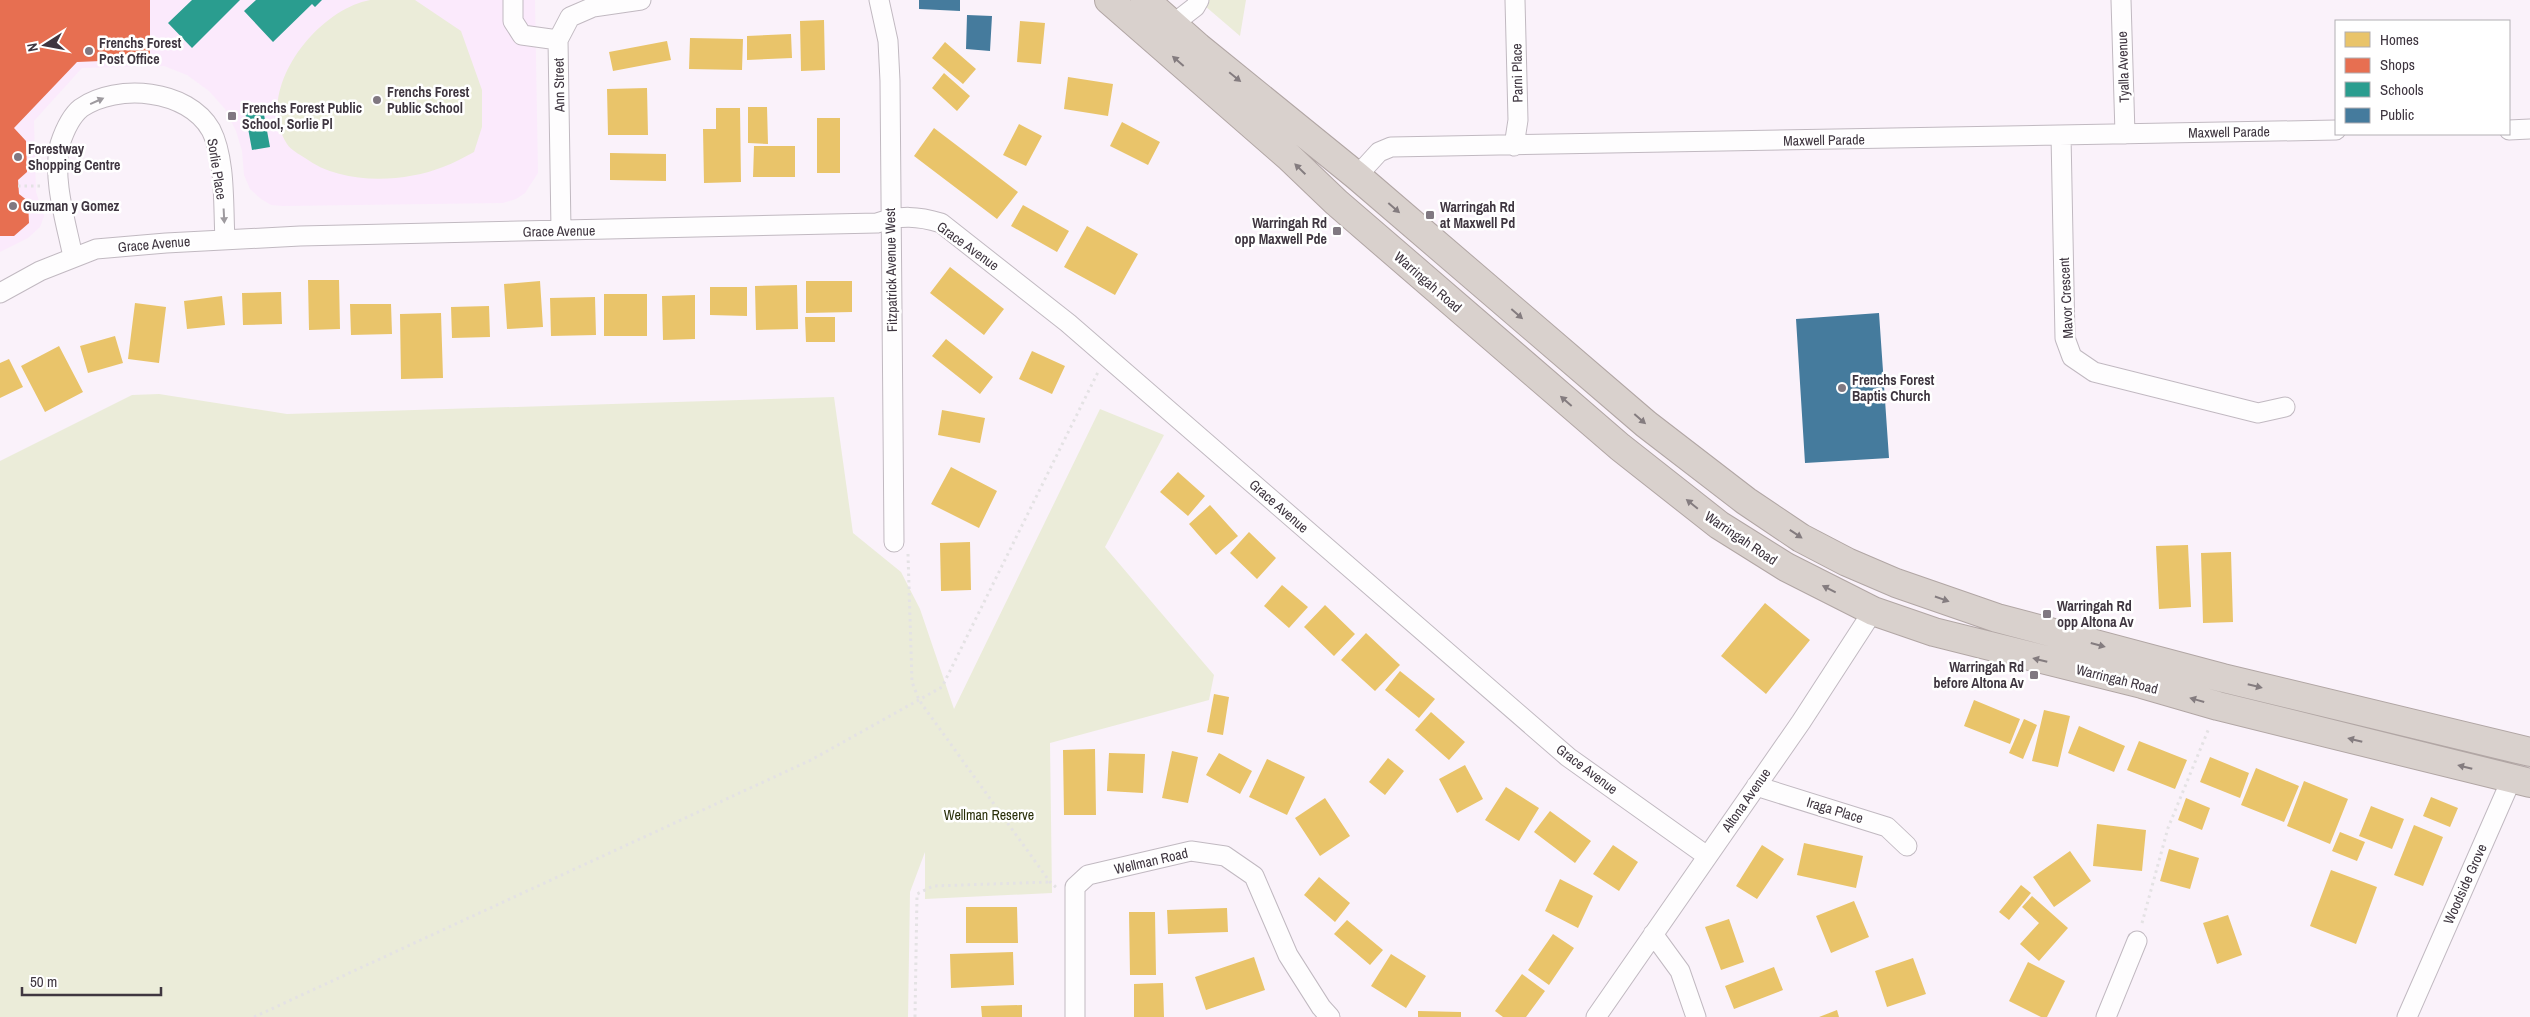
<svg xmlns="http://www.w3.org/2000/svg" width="2530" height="1017" font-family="'Archivo Narrow',sans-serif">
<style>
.built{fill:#fbeafc}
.green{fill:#ebecd9}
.homes{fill:#e9c46a}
.shops{fill:#e76f51}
.schools{fill:#2a9d8f}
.public{fill:#457b9d}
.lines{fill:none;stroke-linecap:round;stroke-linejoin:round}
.minor-casing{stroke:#c1b9c1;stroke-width:21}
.highway-casing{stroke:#b1a6a4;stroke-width:30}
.path{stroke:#e4e2e4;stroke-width:3;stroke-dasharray:2.5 4;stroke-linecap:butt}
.minor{stroke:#fefdfe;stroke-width:19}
.highway{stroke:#d9d1cd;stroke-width:28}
.oneway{fill:#847c7f}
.oneway2{fill:#9e9a9f}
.poi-dot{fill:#807881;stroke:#fff;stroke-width:2}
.labels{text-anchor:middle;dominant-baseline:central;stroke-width:5;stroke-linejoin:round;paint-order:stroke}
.poi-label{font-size:14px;font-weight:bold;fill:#3f3640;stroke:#fff;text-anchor:start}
.street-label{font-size:14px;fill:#3f3640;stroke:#fff}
.park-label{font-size:14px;fill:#282e08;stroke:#fff}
</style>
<rect width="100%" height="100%" fill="#faf2fa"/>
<path class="built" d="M0,0H535L538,173L525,193L516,199L503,203L283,206L271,205L261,199L250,189L244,175L242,151L236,131L225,109L209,91L187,75L164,66L82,68L34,121L36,192L44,216L40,227L28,238L0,252Z"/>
<path class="green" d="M370,0H415L461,31L482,90V127L474,152C464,157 454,163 443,167C403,183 341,185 305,158C299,154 291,150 287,144C253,91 316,10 370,0Z
M1198,0H1246L1240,36Z
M159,394L287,414L834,397L853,533L901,572L920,609L954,709L1100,409L1164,435L1105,547L1214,675L1209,700L1050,743L1052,893L925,899V852L910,892L908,1017H0V461L132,395Z"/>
<path class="homes" d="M824,20L825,70L801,71L800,21Z
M1020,21L1045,23L1041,64L1017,62Z
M791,34L792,58L747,60V36Z
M690,38L743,39L742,70L689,69Z
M667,41L671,60L613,71L609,52Z
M945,42L976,69L963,84L932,58Z
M944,73L970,96L957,111L932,88Z
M1068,77L1113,84L1108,116L1064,109Z
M647,88L648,135H608L607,89Z
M748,107H767L768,144L748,143Z
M716,108H740L741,182L704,183L703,129H716Z
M817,118H840V173H817Z
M1122,122L1160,142L1148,165L1110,146Z
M1019,124L1042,136L1026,166L1003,155Z
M934,128L1018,192L997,219L914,156Z
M754,146H795V177H753Z
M610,153L666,154V181L610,180Z
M1023,205L1069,231L1057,252L1011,226Z
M1087,226L1138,254L1115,295L1064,267Z
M950,267L1004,309L984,335L930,293Z
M308,280H339L340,329L309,330Z
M540,281L543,327L507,329L504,284Z
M806,281H852V312L806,313Z
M797,285L798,329L756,330L755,286Z
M710,287H747V316L710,315Z
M281,292L282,324L243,325L242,293Z
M604,294H647V336H604Z
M695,295V339L663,340L662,296Z
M222,296L225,325L187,329L184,301Z
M595,297L596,335L551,336L550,298Z
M135,303L166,307L159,363L128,359Z
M350,304H391L392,334L351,335Z
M489,306L490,337L452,338L451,307Z
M441,313L443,378L401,379L400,314Z
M805,317H835V342H806Z
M115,336L123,363L88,373L80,346Z
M946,339L993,377L980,394L932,356Z
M59,346L83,392L45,412L21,366Z
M1032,351L1065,366L1052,394L1019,379Z
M9,359L23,387L0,398V363Z
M942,410L985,418L980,443L938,435Z
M951,467L997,491L979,528L931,504Z
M1178,472L1205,496L1188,516L1160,492Z
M1210,505L1238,536L1216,555L1189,524Z
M1249,532L1276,558L1257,579L1230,553Z
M970,542L971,590L941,591L940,543Z
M2188,545L2191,607L2159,609L2156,546Z
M2231,552L2233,622L2203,623L2201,553Z
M1282,585L1308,607L1289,628L1264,606Z
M1765,603L1810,640L1766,694L1721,656Z
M1325,605L1355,634L1334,656L1304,627Z
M1366,633L1400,665L1375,691L1341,660Z
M1400,671L1435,699L1419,718L1385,690Z
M1214,694L1229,697L1223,735L1207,732Z
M1974,700L2020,719L2010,744L1964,726Z
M2044,710L2070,716L2058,767L2032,761Z
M1431,712L1465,742L1449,760L1415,730Z
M2024,719L2037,725L2023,759L2009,753Z
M2079,726L2125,746L2114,772L2068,753Z
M2139,741L2187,760L2175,789L2127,770Z
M1095,749L1096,815H1064L1063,750Z
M1172,751L1198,757L1188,803L1162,798Z
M1109,753L1145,754L1143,793L1107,791Z
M1219,753L1252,771L1240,794L1206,775Z
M2210,757L2249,773L2240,798L2200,782Z
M1388,758L1404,771L1385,795L1369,782Z
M1267,759L1305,777L1287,815L1249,797Z
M1465,765L1483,799L1457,813L1439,779Z
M2256,768L2299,786L2284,822L2241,805Z
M2304,781L2348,799L2330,844L2287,826Z
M1506,787L1539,808L1519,841L1485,820Z
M2431,797L2458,808L2450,827L2423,816Z
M1325,798L1350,836L1320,856L1295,818Z
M2186,798L2210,808L2202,830L2178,820Z
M2371,806L2404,819L2392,849L2359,836Z
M1550,811L1591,841L1575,863L1534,832Z
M2097,824L2146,830L2142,871L2093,866Z
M2414,825L2443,837L2423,886L2394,875Z
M2340,832L2365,842L2357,861L2332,851Z
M1804,843L1863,856L1856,888L1797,875Z
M1613,845L1638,862L1619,891L1593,874Z
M1762,845L1784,859L1757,899L1736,886Z
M2169,849L2199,858L2190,889L2160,881Z
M2070,851L2091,881L2054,907L2033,877Z
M2331,870L2377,887L2356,944L2310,926Z
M1319,877L1350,903L1335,922L1304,895Z
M1560,879L1593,896L1578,928L1545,911Z
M2021,885L2031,893L2009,920L1999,912Z
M2032,896L2068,928L2039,961L2020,944L2039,923L2022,907Z
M1854,901L1869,937L1831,953L1816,916Z
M966,907H1017L1018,943H966Z
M1227,908L1228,932L1168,934L1167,910Z
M1129,912H1155L1156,975H1130Z
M2228,915L2242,955L2217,964L2203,923Z
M1729,919L1744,962L1721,970L1705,927Z
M1347,920L1383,950L1370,965L1334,934Z
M1553,934L1574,948L1549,985L1528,970Z
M1013,952L1014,985L951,988L950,954Z
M1391,954L1426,976L1406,1008L1371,986Z
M1254,957L1265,990L1206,1010L1195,977Z
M1913,958L1926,994L1887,1007L1875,971Z
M2028,962L2065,981L2047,1017H2041L2009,1001Z
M1774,967L1783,990L1734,1009L1725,986Z
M1522,974L1545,991L1526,1017H1503L1495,1011Z
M1163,983L1164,1017H1134V984Z
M1022,1005V1017H982L981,1006Z
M1837,1010L1839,1017H1819Z
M1418,1011L1461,1012V1017H1418Z"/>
<path class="shops" d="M0,0H150V59L77,62L14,128L26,141L27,172L18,180L19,194L28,201L29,223L14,236H0Z"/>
<path class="schools" d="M192,0H240L192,48L168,23Z
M256,0H322L315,7L312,4L273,42L244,11Z
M263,109L270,147L252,150L245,112Z"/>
<path class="public" d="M919,0H960V11L919,9Z
M967,15L992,16L990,51L966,49Z
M1879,313L1889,458L1805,463L1796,319Z"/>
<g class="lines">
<defs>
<path id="minor" d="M513,0V21L522,35L558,40
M879,0L888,41L890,81L894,542
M2121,0L2125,134
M1173,24L1195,7L1199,0
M2509,130L2530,129
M2061,135L2065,338L2072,357L2094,372L2258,413L2285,407
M1514,146L1518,120L1515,0
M1357,176L1379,152L1391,147L2336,130
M561,230L558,40L570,17L593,7L641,0
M73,257C66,222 52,179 60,144C64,132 71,116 81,108C117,83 188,89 211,130C226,159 223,207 225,239
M0,293L40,271L96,249L166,243L300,236L877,223C900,215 918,216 941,223L1068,323L1568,757L1707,856
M1756,786L1887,827L1907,846
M1653,934L1680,971L1696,1017
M1075,1017V887L1088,875L1191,851L1225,856L1254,876L1288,955L1321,1007L1330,1017
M1596,1017L1801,722L1873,611
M2106,1017L2137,941
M2407,1017L2512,778"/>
<path id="highway" d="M1109,0L1289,157L1336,202L1620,447L1719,525L1786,567L1873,611L1934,632L2142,684L2218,706L2530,783
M1145,0L1198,47L1357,176L1646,424L1746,501L1801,538L1847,562L1896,583L1997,618L2223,678L2530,752"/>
</defs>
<use href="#minor" class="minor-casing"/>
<use href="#highway" class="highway-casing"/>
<path class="path" d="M18,186H41
M908,554L912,682L919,700L1050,882L1057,888
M2142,923L2168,828L2209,728
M254,1017L811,760L942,687L1098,372
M915,1017L917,894L933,886L1050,882"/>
<use href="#minor" class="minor"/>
<use href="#highway" class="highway"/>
</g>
<defs><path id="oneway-solid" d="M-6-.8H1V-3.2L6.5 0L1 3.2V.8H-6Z" transform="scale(1.25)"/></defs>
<g class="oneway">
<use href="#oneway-solid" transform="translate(1178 61) rotate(-139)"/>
<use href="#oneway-solid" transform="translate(1235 77) rotate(39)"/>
<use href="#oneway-solid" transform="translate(1300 169) rotate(-136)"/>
<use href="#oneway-solid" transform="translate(1394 208) rotate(41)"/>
<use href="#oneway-solid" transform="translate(1517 314) rotate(41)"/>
<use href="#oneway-solid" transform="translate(1566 401) rotate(-139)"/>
<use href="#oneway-solid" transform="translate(1640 419) rotate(41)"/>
<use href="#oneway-solid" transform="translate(1692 504) rotate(-141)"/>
<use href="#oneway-solid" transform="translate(1796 534) rotate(34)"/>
<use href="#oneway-solid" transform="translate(1829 589) rotate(-153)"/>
<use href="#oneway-solid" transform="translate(1942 599) rotate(19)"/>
<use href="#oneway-solid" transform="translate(2098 645) rotate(15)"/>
<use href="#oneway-solid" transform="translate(2040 660) rotate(-166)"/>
<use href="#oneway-solid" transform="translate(2255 686) rotate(14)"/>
<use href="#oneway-solid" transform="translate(2197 700) rotate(-164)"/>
<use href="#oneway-solid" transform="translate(2355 740) rotate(-166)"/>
<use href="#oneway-solid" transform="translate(2465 767) rotate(-166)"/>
</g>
<g class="oneway2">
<use href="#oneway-solid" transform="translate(97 101) rotate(-24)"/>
<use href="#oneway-solid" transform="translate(224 216) rotate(87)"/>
</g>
<g class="poi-dot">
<circle cx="89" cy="51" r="5"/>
<circle cx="377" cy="100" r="5"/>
<rect x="227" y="111" width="10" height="10" rx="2.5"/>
<circle cx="18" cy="157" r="5"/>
<circle cx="13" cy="206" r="5"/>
<rect x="1425" y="210" width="10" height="10" rx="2.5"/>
<rect x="1332" y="226" width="10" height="10" rx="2.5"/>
<circle cx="1842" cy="388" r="5"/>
<rect x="2042" y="609" width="10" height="10" rx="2.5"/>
<rect x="2029" y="670" width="10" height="10" rx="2.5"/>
</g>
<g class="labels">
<g class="poi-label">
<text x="99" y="43">Frenchs Forest<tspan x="99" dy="16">Post Office</tspan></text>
<text x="387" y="92">Frenchs Forest<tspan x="387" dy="16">Public School</tspan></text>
<text x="242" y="108">Frenchs Forest Public<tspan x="242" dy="16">School, Sorlie Pl</tspan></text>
<text x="28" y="149">Forestway<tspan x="28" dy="16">Shopping Centre</tspan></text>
<text x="23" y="206">Guzman y Gomez</text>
<text x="1440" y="207">Warringah Rd<tspan x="1440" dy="16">at Maxwell Pd</tspan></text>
<text x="1327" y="223" text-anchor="end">Warringah Rd<tspan x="1327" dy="16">opp Maxwell Pde</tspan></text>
<text x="1852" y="380">Frenchs Forest<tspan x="1852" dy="16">Baptis Church</tspan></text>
<text x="2057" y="606">Warringah Rd<tspan x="2057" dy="16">opp Altona Av</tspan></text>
<text x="2024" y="667" text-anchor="end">Warringah Rd<tspan x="2024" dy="16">before Altona Av</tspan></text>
</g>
<g class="street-label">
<text transform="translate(2123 67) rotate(-92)">Tyalla Avenue</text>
<text transform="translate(1517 73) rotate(-91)">Parni Place</text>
<text transform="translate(559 85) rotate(-91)">Ann Street</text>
<text transform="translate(2229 132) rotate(-1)">Maxwell Parade</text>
<text transform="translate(1824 140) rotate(-1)">Maxwell Parade</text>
<text transform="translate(217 169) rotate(81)">Sorlie Place</text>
<text transform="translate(559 231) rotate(-1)">Grace Avenue</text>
<text transform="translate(154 244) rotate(-5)">Grace Avenue</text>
<text transform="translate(968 246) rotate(36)">Grace Avenue</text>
<text transform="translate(891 270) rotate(-91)">Fitzpatrick Avenue West</text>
<text transform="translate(1428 282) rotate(41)">Warringah Road</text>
<text transform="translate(2066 298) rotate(-93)">Mavor Crescent</text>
<text transform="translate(1279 506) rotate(41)">Grace Avenue</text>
<text transform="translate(1741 538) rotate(34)">Warringah Road</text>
<text transform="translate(2117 679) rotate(14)">Warringah Road</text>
<text transform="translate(1587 769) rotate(37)">Grace Avenue</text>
<text transform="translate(1746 800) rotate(-55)">Altona Avenue</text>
<text transform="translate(1835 810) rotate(17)">Iraga Place</text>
<text transform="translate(1151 861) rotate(-13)">Wellman Road</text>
<text transform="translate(2465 884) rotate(-66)">Woodside Grove</text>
</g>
<g class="park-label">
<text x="989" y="815">Wellman Reserve</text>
</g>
</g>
<rect x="2335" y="20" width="175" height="115" fill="#ffffff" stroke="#b2afb3"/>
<rect x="2345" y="32" width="25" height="15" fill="#e9c46a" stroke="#b2afb3"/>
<text x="2380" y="45" font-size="15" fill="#3f3640">Homes</text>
<rect x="2345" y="58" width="25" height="15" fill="#e76f51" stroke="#b2afb3"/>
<text x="2380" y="70" font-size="15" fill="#3f3640">Shops</text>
<rect x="2345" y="82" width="25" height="15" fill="#2a9d8f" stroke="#b2afb3"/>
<text x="2380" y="95" font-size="15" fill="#3f3640">Schools</text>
<rect x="2345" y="108" width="25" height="15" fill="#457b9d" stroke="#b2afb3"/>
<text x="2380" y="120" font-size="15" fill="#3f3640">Public</text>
<g transform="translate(45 45) rotate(259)" stroke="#ffffff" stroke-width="4" paint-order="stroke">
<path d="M0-4L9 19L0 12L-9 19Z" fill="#3f3640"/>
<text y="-8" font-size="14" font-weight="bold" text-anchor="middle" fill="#3f3640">N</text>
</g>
<path d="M22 987v8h139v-8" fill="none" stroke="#3f3640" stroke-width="2.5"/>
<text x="30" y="987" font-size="15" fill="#3f3640" stroke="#ffffff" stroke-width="4" paint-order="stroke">50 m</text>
</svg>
